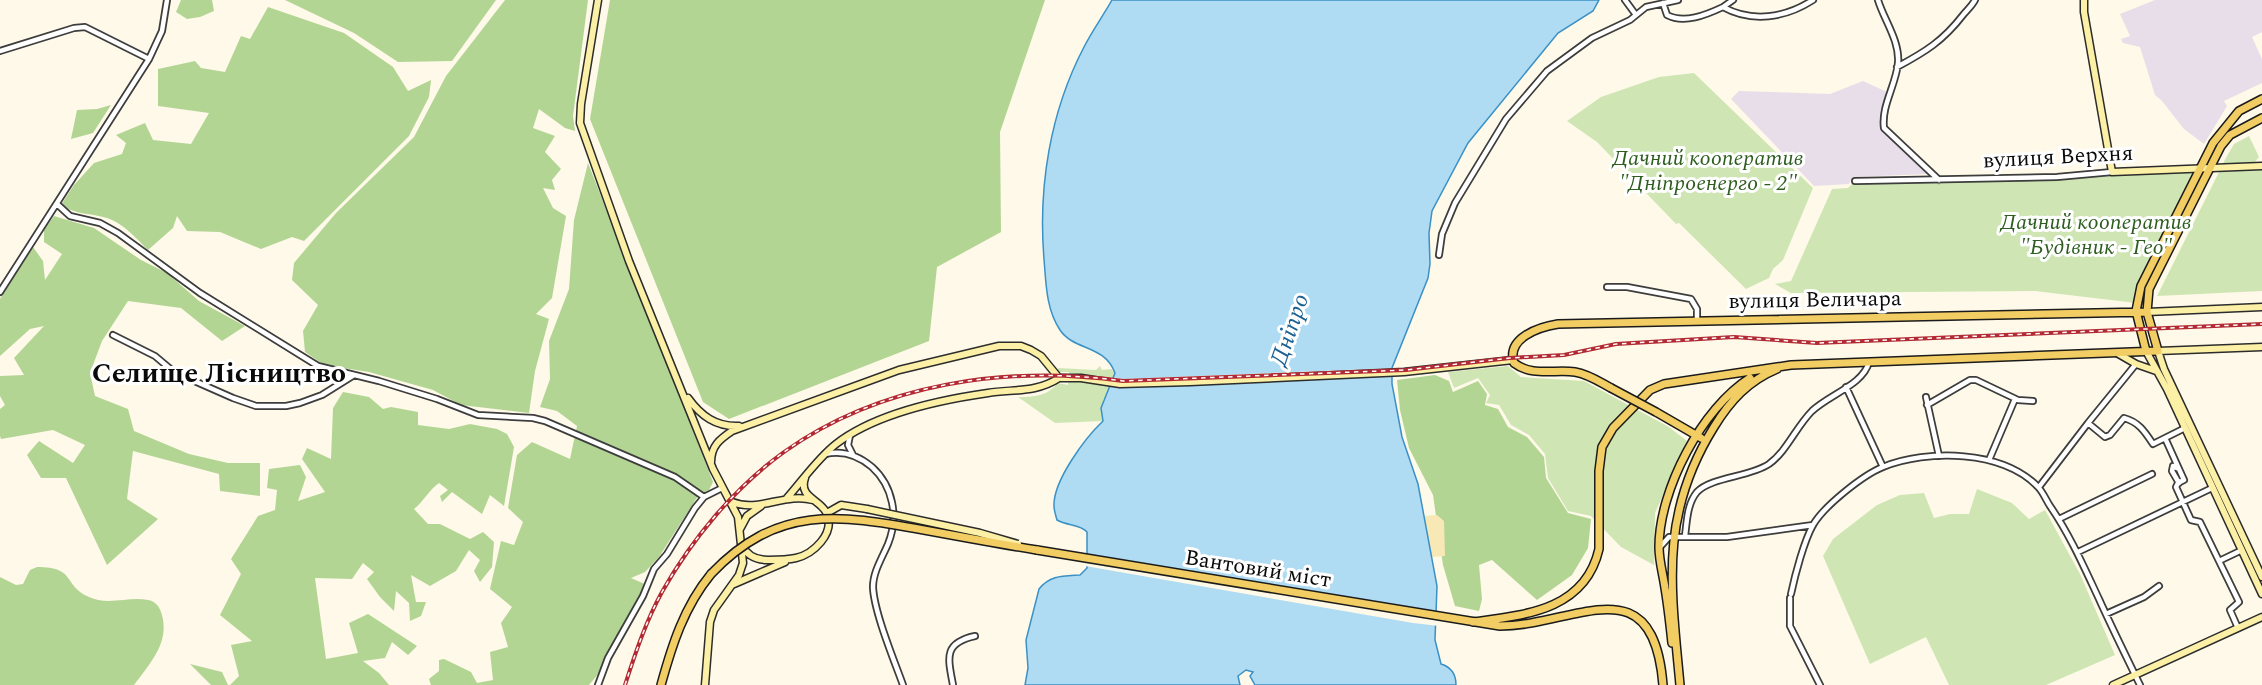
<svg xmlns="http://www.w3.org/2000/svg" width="2262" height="685" font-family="Spectral,serif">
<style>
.industrial{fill:#e8dee9}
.green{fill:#cfe6b4}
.forest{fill:#b3d594}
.sand{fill:#f7e8b6}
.water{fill:#afdbf3;stroke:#3a91c6;stroke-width:1.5}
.pier{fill:#fef9e8}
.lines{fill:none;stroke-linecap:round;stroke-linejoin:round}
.street-casing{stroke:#3d3d3d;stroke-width:8}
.secondary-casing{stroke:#2c2c2c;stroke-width:9}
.primary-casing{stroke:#1b1b1b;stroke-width:10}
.street{stroke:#fff;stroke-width:4.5}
.secondary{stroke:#fbf0a6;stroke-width:6}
.primary{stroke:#f2cd64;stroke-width:7}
.rail-casing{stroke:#b22a33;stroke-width:4}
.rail{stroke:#fff;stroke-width:1.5;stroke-dasharray:4.5;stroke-linecap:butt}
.secondary-bridge-casing{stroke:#2c2c2c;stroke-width:9;stroke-linecap:butt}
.primary-bridge-casing{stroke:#1b1b1b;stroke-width:10;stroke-linecap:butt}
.secondary-bridge{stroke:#fbf0a6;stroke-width:6}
.primary-bridge{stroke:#f2cd64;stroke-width:7}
.labels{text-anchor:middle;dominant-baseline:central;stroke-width:6;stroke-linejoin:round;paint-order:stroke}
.street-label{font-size:22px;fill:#0a0a0a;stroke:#fff}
.park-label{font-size:22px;font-style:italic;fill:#2d5d1f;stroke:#fff}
.water-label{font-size:24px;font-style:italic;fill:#1b6194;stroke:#fff}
.district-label{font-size:28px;font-weight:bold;fill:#0a0a0a;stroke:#fff}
</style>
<rect width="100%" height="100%" fill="#fef9e8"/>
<path class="industrial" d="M2155,0H2262V32L2252,37L2262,59V83L2224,101L2227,106L2204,144L2184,129L2162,101L2155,95L2140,47L2123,43L2121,39L2130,36L2120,14Z
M1863,81L1887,92L1880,118L1882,130L1929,174L1852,177L1849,184L1814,186L1731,99L1739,91L1830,94Z"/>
<path class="green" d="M1694,73L1813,188L1783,260L1773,269L1769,278L1746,289L1679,223L1676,224L1597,142L1567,121L1601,97L1659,77Z
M2249,136L2259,157L2254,163L2222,165L2234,144Z
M2200,169L2136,303L2035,291L1791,293L1775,284L1791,281L1832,189L1848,188L1855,181Z
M2262,170V291L2157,296L2219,172Z
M1100,366L1102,370L1111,369L1115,373L1108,394L1103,400V421L1055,423L1018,397C1035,397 1047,396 1058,383L1068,385L1069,372H1058V368L1096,370Z
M1508,366L1521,377L1584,381L1669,427L1687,441L1655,513L1654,565L1621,547L1591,516L1568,511L1548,478L1545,454L1529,435L1511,425L1499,405L1486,403L1490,395L1478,378L1454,388L1448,372Z
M1977,489L2012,503L2029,519L2045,510L2080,574L2115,655L2046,685H1949L1926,637L1870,664L1823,556L1833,539L1877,505L1900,495L1924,493L1934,518L1950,514H1969Z"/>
<path class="forest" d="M181,0H212L214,11L200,17L187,19L176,12Z
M285,0H496L452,61L398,62L354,33Z
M505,0H588L573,116L575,131L565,128L539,109L533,128L555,136L545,152L561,169L552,180L555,190L543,188L553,208L566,216L552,298L536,314L549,319L535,371L529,413L461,405L433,390L369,372L324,365L305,352L303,331L318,305L292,280L294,263L336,213L414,137L446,76Z
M610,0H1045L1000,132L1001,232L937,267L929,341L729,419L703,402L590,119Z
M268,7L344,33L393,67L408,91L431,80L429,97L409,136L304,241L292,237L261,249L220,232L187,231L177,216L173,228L148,250C136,238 124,224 107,218C91,213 76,215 61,205L74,185L94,163L122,154L126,143L116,135L145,123L153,140L191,144L209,113L158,106V69L195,61L201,68L225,72L241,36L250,39Z
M111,105L93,133L71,139L77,110L97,109Z
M588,163L713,482L709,490L698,496L659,557L645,572L631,578L647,585L605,666L589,685H431L429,679L439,671V660L444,659L471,672L477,683L493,680L490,652L508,647L501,623L512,607L490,589L501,541L514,545L523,522L508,508L517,455L532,442L570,459L577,426L557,411L540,407L550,379L549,341L569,289L574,220Z
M54,216L94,228L141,260L167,273L199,301L245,326L222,341L181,308L128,301L102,341L90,373L95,396L128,409L134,431L189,454L228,463H260V496L220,491L219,474L133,451L127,499L158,519L107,565L66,478H41L27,455L39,441L73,463L85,445L53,430L1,439L0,436V409L5,405L0,396V376L24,375L14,358L44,326L30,329L0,356V299L33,247L43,261L45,280L62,254L44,242V230Z
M1435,375L1449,381L1453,392L1478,381L1487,394L1485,405L1498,409L1508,427L1527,437L1544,457L1546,478L1568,513L1591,519L1588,548L1572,575L1537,600L1492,560L1479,565L1482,599L1479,611L1455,606L1443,565L1433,495L1409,448L1400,410L1397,380Z
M343,392L369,397L383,409L391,407L418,412V425L449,429L470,424L497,429L507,434L514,447L504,506L490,495L482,514L452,492L442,502L440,496L448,490L439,483C428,491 424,501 414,509L428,524H440L470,539L483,532L494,542L492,567L480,582L474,571L480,560L469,550L456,571L430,586L411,575L416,602H426L421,616L410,621L409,603L396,591L394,611L380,597L367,579L374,572L363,563L352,579L315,578L326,659L358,653L349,623L368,614L417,646L408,655L392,642L385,658L363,661L379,673L389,685H230L239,676L231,645L252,641L220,615L241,574L231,559L258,516L275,510L277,490L267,488L269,469L300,465L306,477L298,501L325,492L302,459L307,448L331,459L333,408Z
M37,567C77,567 62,585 89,597C107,606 130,596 148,600C155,601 159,606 161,612C171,641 151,662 134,685H0V577L16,585L23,584L30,570Z
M190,664L222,672L228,685H211Z"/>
<path class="sand" d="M1437,515L1444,521L1445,556L1432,557L1423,516Z"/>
<path class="water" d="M1112,0H1599L1593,11L1558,33L1468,143L1432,211L1429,233L1430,264L1428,278L1392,368V384L1402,437L1418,484L1437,586L1435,640L1441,664C1451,667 1456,674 1456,685H1255L1250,676L1253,672L1246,670L1238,676L1240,685H1025L1028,668L1026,640L1039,589C1050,575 1063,576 1080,575L1087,568V532C1080,524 1067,526 1057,520C1056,516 1054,511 1054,506C1053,481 1085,438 1103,421L1101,408L1115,373C1104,344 1074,351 1060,330C1046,309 1046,283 1044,259C1038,187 1050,112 1084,47C1092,31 1103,16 1112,0Z"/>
<path class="pier" d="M1395,368V376L1125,388L1108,386L1111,378L1123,379Z
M1086,554L1439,613V626L1413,623L1085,566Z"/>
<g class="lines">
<defs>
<path id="street" d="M1625,0L1636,15
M1733,0L1723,7C1752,23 1785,18 1813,0
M1878,0C1884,20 1900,41 1898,63C1896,85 1881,106 1884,128L1939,180
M1663,3L1667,15C1684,24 1706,15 1723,7
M0,51L74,28L85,27L149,59
M1897,67C1925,52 1943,41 1963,15C1967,10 1972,6 1975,0
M1855,181L2057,177L2112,172
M57,204L70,216L100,223L118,233L200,293L318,366L379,381L437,399L478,415L533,418L545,421L675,477L704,497
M1439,255L1442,234L1455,203L1506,119L1547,71L1592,38L1630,20L1646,7L1678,0
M1607,287H1627L1691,299L1697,309V320
M0,292L149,59L162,31L167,0
M113,335L155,356L174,372L233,398L256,406H286L300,403L322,395L354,375
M1846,387L1883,467
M1926,397L1939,456
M1927,405L1970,380H1976L2018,400L2033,401
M2088,423L2105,437L2110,435L2124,418C2139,422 2145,432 2153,444L2165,438
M850,435L848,445L853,455
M825,454C843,450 858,455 872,467C893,486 899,517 888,544C882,558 873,572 873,587C874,612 894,660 903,685
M1989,460L2015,399
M2179,469L2165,438L2185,428
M2179,483L2172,471L2173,466L2179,469L2184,480L2178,483L2176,487L2191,520L2200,522L2219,561
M2039,487L2088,423L2136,364
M2059,519L2152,474
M1685,536C1687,521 1687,504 1697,492C1711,477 1750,477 1769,464C1787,451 1796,427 1812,411C1830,394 1863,385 1869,362
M1660,547L1669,537H1727L1813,525
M2078,552L2212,488
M1791,594C1795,575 1804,541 1813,525C1824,506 1863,475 1883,467C1927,449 2003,450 2038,487C2043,492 2046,500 2050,506C2070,535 2084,567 2099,599C2112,628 2126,656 2140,685
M1790,598V626L1820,685
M2106,614L2144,597L2159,586
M2238,628L2230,610L2239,602L2219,561L2242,550
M598,685L608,658L643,596L654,569L667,554L695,508L704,497L722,488
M953,685C948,658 943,643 975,636"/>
<path id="secondary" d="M598,0L581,104L580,123L629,261L713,469L738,517L743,563L739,575L714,610L710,622L705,685
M2084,0V12L2112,172L2262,166
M2147,312L2262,307
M2262,347L2158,351L2164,369L2262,577
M2146,351L2167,389L2262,594
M2117,353L2136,364L2156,371
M1059,378H1081L1120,384L1190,382L1404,372L1513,360
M688,398C701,416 716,427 739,426
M711,462C711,446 720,439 732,431L899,370L999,346H1021L1031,350L1041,356L1059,378
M787,498C803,480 817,459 836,444C876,413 939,400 988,393C1013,389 1036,393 1059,378
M732,502C759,513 785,492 813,500
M827,513L841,505L867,509
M740,529L747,516L761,506
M742,545C747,556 756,560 768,560C777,560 787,560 796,558C813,554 835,534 827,514C821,499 798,498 805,478
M734,584L785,562
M2113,685L2262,617"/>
<path id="primary" d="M2146,351L2136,311L2141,286L2213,143L2239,111L2262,99
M1611,388C1600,382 1588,374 1575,372C1555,369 1532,377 1514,363C1506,338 1539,327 1558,324L2147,312
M1656,412L1701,438
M1037,550L1500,626C1575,626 1653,562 1663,685
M1473,622C1526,615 1585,610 1599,549V471L1602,447L1613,428L1650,390L1664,384L1791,365L2158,351L2147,312L2149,289L2221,146L2230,135L2262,118
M1672,643C1670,624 1668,606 1665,588C1663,574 1659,561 1659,547C1659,490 1702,408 1750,378
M661,685C672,645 684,607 711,574
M1680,685C1671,587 1659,515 1714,427C1730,401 1748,381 1777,369"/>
</defs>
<use href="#street" class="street-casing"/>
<use href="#secondary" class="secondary-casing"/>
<use href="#primary" class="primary-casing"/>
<use href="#street" class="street"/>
<use href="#secondary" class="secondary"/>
<use href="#primary" class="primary"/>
<defs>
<path id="rail" d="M625,685C635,654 646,621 662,592C692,539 734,488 784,452C881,383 1007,365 1123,381L1406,370L1510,358L1564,355L1616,344L1734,337L1817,343L2262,324"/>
</defs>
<use href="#rail" class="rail-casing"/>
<use href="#rail" class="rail"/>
<defs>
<path id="secondary-bridge" d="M867,509L980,533L1018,544"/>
<path id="primary-bridge" d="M1611,388L1656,412
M711,574C777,505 838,514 924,530C962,537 1000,544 1037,550"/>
</defs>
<use href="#secondary-bridge" class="secondary-bridge-casing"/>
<use href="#primary-bridge" class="primary-bridge-casing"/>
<use href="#secondary-bridge" class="secondary-bridge"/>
<use href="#primary-bridge" class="primary-bridge"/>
</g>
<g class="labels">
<g class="street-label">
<text transform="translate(2058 157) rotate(-3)">вулиця Верхня</text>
<text transform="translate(1815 300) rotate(-1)">вулиця Величара</text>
<text transform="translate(1258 569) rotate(9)">Вантовий міст</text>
</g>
<g class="park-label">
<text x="1708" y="158">Дачний кооператив<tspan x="1708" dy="25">"Дніпроенерго - 2"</tspan></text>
<text x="2096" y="222">Дачний кооператив<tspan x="2096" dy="25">"Будівник - Гео"</tspan></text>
</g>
<g class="water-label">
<text transform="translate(1290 330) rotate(-71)">Дніпро</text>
</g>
<g class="district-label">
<text x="219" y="373">Селище Лісництво</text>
</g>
</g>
</svg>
